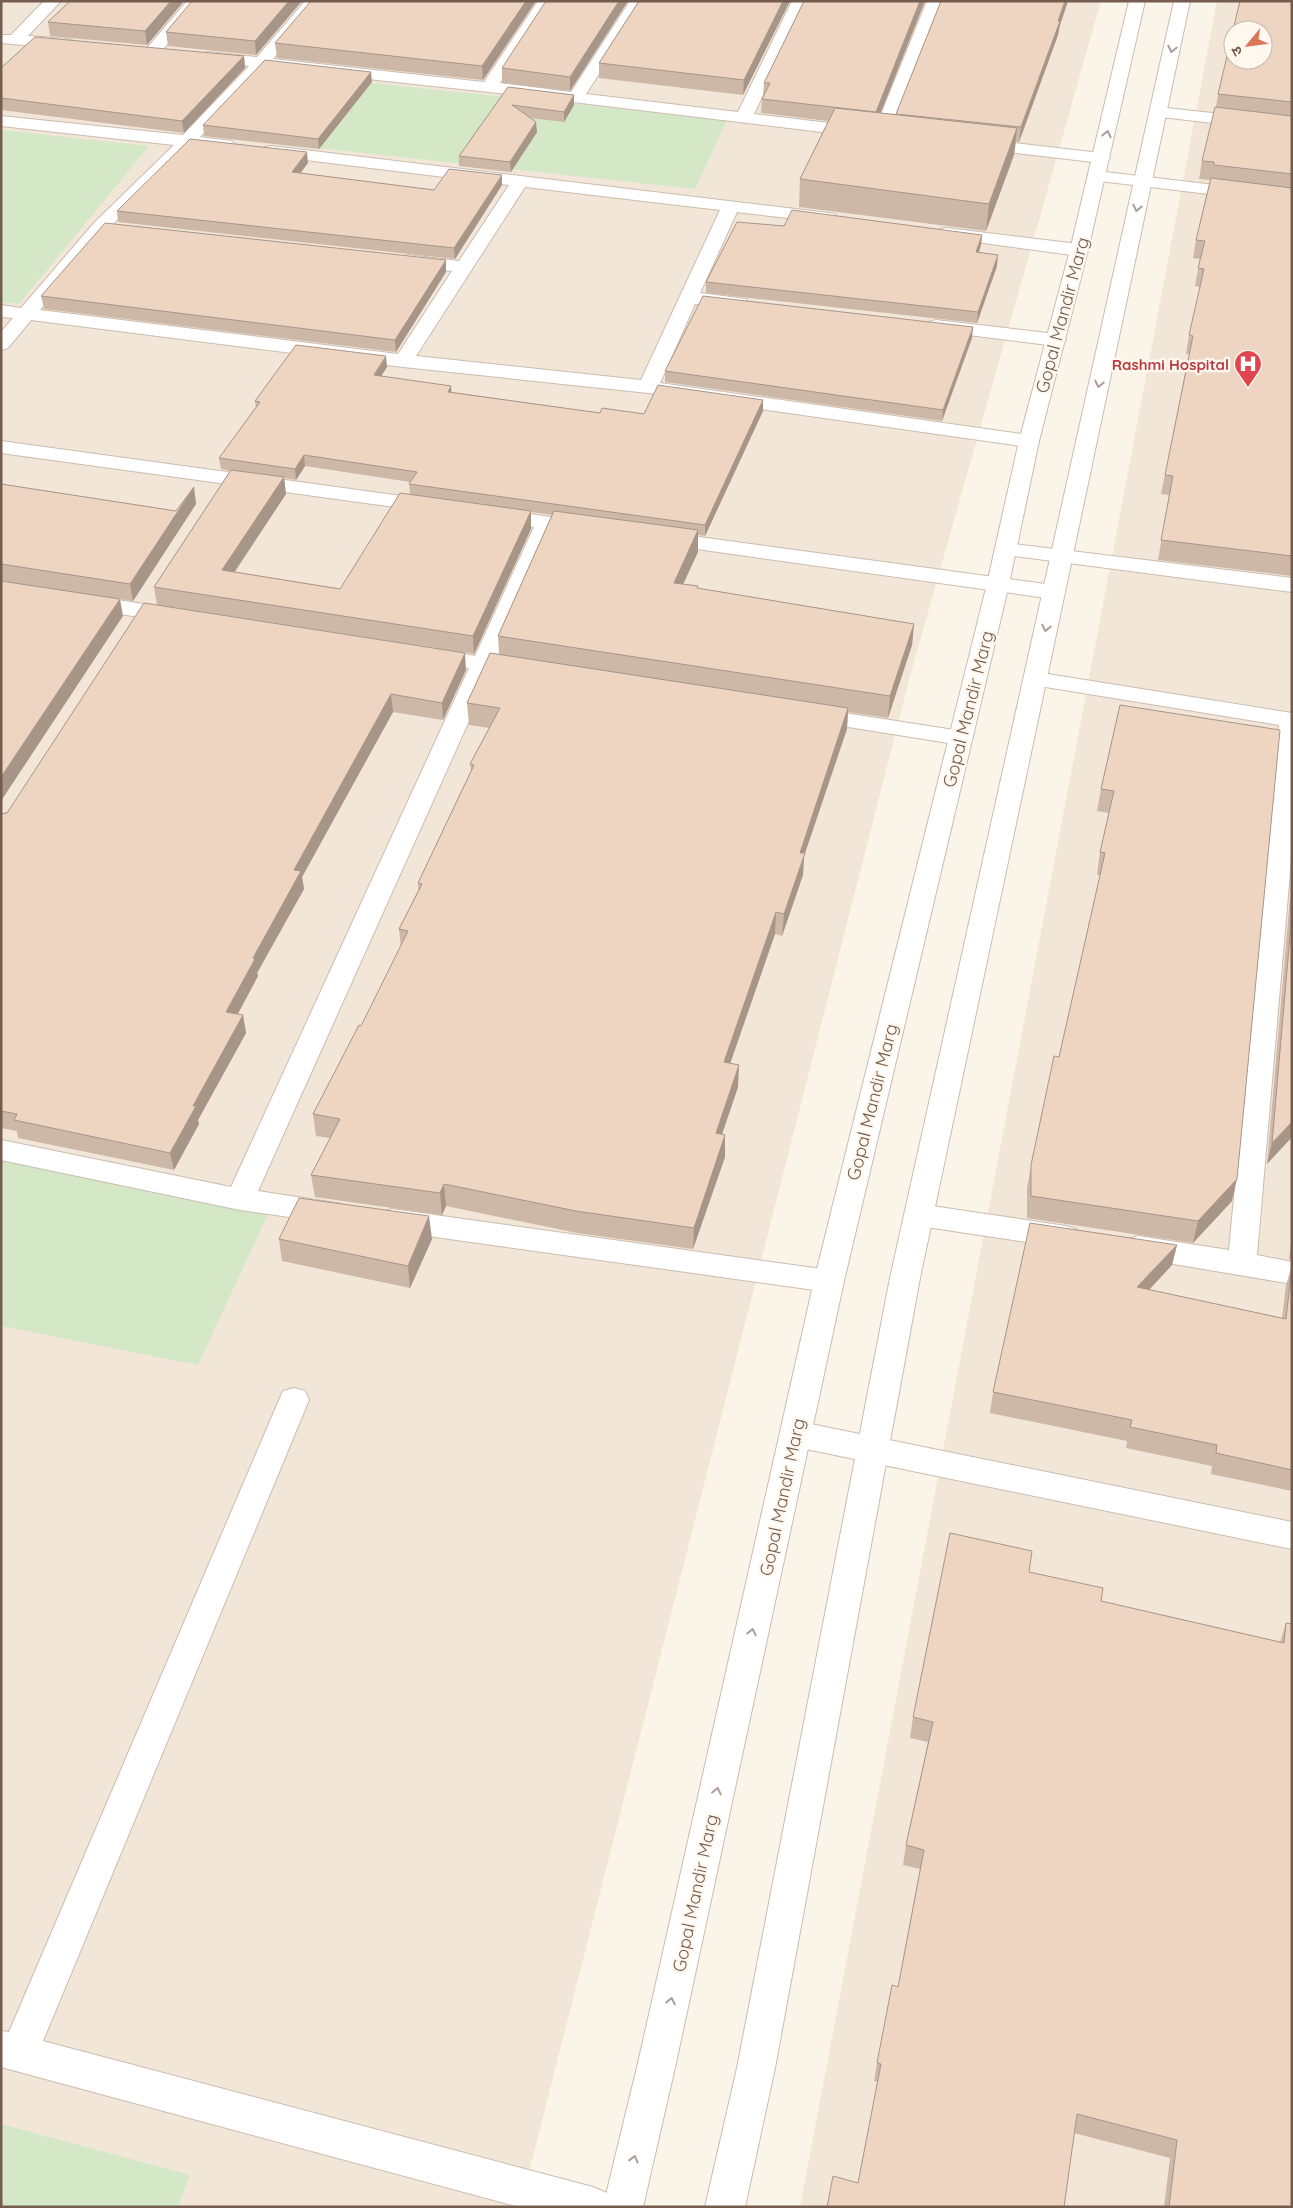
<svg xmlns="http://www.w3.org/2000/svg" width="1293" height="2208" font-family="Quicksand,'Noto Sans Devanagari',sans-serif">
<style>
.residential{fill:#f2e6d8;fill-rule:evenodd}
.green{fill:#d4e8c8}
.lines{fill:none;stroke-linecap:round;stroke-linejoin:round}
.minor-casing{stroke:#ccbcaf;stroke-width:2}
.tertiary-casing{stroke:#ccbcaf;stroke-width:2}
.minor{fill:#fff;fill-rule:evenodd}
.tertiary{fill:#fff;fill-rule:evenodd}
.wall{fill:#cdb7a7;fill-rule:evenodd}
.shaded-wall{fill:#a79588}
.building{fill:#eed5c2;stroke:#a79588}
.oneway{stroke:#ac9d95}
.labels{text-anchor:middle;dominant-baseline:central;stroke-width:5;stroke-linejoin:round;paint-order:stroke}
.far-health-label{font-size:15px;font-weight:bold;fill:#be3a42;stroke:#fef8ef;text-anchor:end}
.street-label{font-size:18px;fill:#745c4e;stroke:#fef8ef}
</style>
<rect width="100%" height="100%" fill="#fbf4e9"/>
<path class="residential" d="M1,1H1101L910,676L520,2207H1Z
M1217,1H1292V2207H800ZM1233,30H1263V60H1233Z"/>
<path class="green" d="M276,73L727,120L695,189L226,138Z
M1,130L149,146L19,304L1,302Z
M1,1146L276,1197L198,1365L1,1326Z
M1,2124L190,2175L178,2207H1Z"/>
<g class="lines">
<defs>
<path id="minor" d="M44,1H61L28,36L68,39L74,41L76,44L74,47L68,49L1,43V35H11Z
M187,1H204L159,54H147L145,51L147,48Z
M305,1H322L273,59L484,82L538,1H554L500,83L571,92L630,1H646L586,94L738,112L792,1H808L754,114L863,127L869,128L872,132L869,136L863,137L489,92L265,68L200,137L232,141L235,145L232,149L226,150L191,146L106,231L40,310L398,354L452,271L408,267L401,265L399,261L401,257L408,255L459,261L509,185L265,155L262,151L265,147L271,146L829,213L835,214L838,218L835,222L829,223L737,212L700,293L746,299L748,303L746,307L739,309L695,304L660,383L1029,435L1036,437L1039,441L1036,445L1029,447L648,393L403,367L31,320L8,348L1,350V332L13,318L1,317V305L21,308L94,223L174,145L1,126V116L183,135L249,66L202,60L200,57L202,54L208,52L257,57ZM525,187L720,210L641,380L416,356Z
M927,1H943L891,134L888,138H876L873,134Z
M1158,107L1292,122V132L1152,116L1150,112L1152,108Z
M978,139L1101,153L1107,154L1110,158L1107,162L1101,163L972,148L969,144L972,140Z
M1097,171L1292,194V204L1091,180L1088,176L1091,172Z
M946,228L1079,244L1086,246L1088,250L1086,254L1079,256L940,237L937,233L940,229Z
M936,320L1056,334L1063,336L1066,340L1063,344L1056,346L929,330L926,326L929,322Z
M1,441L431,500L438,502L442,506L438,510L431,512L1,453Z
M493,509L587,522L595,523L598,528L595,533L587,534L554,530L496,659L530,665L533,670L530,675L522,677L491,672L258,1191L342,1204L346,1212L342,1220L332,1223L240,1210L1,1160V1140L231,1187L469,668L421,660L418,655L421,650L429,648L475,656L534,527L485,520L482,515L485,510Z
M662,532L1053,585L1061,587L1064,592L1061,597L1053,599L654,543L651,538L654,533Z
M1006,543L1292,578V592L998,554L995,549L998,544Z
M85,595L176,609L184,611L187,616L184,621L176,623L77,607L74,602L77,597Z
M1035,672L1292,713V849L1257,1255L1292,1262V1284L1138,1258L1128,1255L1123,1247L1128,1239L1138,1236L1229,1250L1279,725L1027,684L1024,679L1027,674Z
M812,708L961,731L969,733L973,738L969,743L961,745L804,720L800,715L804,710Z
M919,1204L1066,1226L1076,1229L1080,1237L1076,1245L1066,1248L919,1226L909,1223L905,1215L909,1207Z
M392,1209L829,1270L839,1273L844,1281L839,1289L829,1292L392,1231L382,1228L378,1220L382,1212Z
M294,1388L305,1391L309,1400L43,2041L593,2187L607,2193L613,2207H519L1,2067V2031L9,2032L279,1400L283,1391Z
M796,1421L1292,1522V1549L796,1447L785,1443L780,1434L785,1425Z"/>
<path id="tertiary" d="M1129,1H1145L1088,250L1039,441L1009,584L844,1281L676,2063L643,2207H603L638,2063L814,1281L987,584L1019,441L1070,250Z
M1174,1H1190L920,1278L775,2068L745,2207H705L737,2068L890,1278Z"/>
</defs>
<use href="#minor" class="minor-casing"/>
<use href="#tertiary" class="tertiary-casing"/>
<use href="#minor" class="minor"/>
<use href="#tertiary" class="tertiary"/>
</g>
<path class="wall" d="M70,1H184L147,45L50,36L48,22Z
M193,1H302L256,55L168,46L166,32Z
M536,1L483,80L277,58L275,43Z
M628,1L570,91L502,83V68Z
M639,1H790L743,95L599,78V63Z
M804,1H925L880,113L896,114L941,1H1068L1060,25L1058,35L1019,142H1016L1014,155L986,231L799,207L800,179L828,121L761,113L762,99L763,95L764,83Z
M1292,1V576L1158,560L1169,495L1161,494L1189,354H1186L1189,335L1200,287L1195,286L1200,259L1193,258L1196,240L1210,180L1199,179L1202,161L1216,107L1218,94Z
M244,56L245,68L184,133L1,110V68Z
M372,82L319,149L204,136L203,125Z
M508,87L574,95V105L564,122L530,118L537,132L511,172L459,166V156Z
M308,163L300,173L434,190L502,175V185L455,259L118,222L117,211Z
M784,226L982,235L981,245L979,253L997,266L977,323L706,293V282Z
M446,272L396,352L44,309L41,296Z
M972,338L942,421L665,382V371Z
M387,367L381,376L452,392L600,413L644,414L763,400V411L705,536L698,535V552L683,584L698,586V589L914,624L912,645L888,718L848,712L847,729L804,856L803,875L782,936L775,934L730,1064L738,1087L722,1134L725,1135V1157L693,1249L577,1233L446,1206L442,1215L315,1197L311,1175L330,1138L316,1136L313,1114L361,1026L401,947L399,929L418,891V883L471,771L470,764L489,728L469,725L467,703L499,654L498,636L552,515L531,512V529L474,654L157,605L154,587L230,471L221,469L219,458L256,407L255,401ZM305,466L410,482L409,484L410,495L340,589L235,572L286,494L284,478L296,480Z
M1,484L176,511L194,487L196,504L133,601L1,581Z
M466,670L443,720L393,712L302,877L304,889L257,973L258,976L238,1014L243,1015L246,1033L198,1120L199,1124L174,1170L18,1138L17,1131L1,1128V814Z
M1120,705L1232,1201L1193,1243L1027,1218V1188L1031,1165L1059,1057L1100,875H1097L1100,852L1109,813L1097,811L1101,789Z
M1292,874V1137L1267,1164Z
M1292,1232V1261L1289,1259Z
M279,1239H432L410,1288L282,1261Z
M1177,1245L1172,1265L1149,1290L1282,1318L1286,1285L1292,1265V1491L1211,1474L1212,1466L1126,1448L1127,1441L990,1413L993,1392Z
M1029,1572L1101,1601L1280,1642L1286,1623L1292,2207H1164L1170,2158L1074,2133L858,2183L878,2082L874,2081L877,2063L898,1987L920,1869L903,1865L906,1845L928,1742L910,1738L913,1717Z"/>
<path class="shaded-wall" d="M171,1H184L147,45L145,31Z
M289,1H302L256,55L255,41Z
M526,1H536L483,80L482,66Z
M619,1H628L570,91V77Z
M783,1H790L743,95L744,80Z
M920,1H925L875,127L876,112Z
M1065,1H1068L1060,25L1058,35L1019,142L1021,127Z
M244,56L245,68L184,133L182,121Z
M371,72L372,82L319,149L318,139Z
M574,95V105L564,122V112Z
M536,122L537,132L511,172L510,162Z
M1017,128L1014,155L986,231L989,204Z
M307,152L308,163L293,183L292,172Z
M502,175V185L455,259L454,248Z
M982,235L981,245L975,263L976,252Z
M998,255L997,266L977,323L978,312Z
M446,260V272L396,352L395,340Z
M973,327L972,338L942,421L943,410Z
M386,356L387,367L375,386L374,375Z
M451,386L452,397L448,392Z
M763,400V411L705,536V525Z
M304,455L305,466L296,480L295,469Z
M284,477L286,494L224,587L222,570Z
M194,487L196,504L133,601L130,584Z
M531,511V529L474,654L473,636Z
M698,530V552L674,604V583Z
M120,599L123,616L1,801V777Z
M914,624L912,645L888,718L890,696Z
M465,653L466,670L443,720L442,703Z
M391,694L393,712L302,877L304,889L257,973L258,976L229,1030L226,1012L294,870Z
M848,708L847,729L804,856L803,875L782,936L784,914L800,853Z
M776,912L775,934L723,1084L724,1062Z
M243,1015L246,1033L198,1120L199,1124L174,1170L170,1153L193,1106Z
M739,1065L738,1087L715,1155L716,1133Z
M1292,1122V1137L1267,1164L1272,1143Z
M725,1135V1157L693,1249L694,1228Z
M1237,1179L1232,1201L1193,1243L1198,1221Z
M444,1184L446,1206L442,1215L440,1193Z
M429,1216L432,1239L410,1288L408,1266Z
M1177,1245L1172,1265L1132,1308L1137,1287Z"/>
<path class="building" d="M70,1H171L145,31L48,22Z
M192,1H289L255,41L166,32Z
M311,1H526L482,66L275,43Z
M546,1H619L570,77L502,68Z
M639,1H783L744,80L599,63Z
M804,1H920L876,112L762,99L770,83H764Z
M941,1H1065L1058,21H1060L1021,127L896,114Z
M1240,1H1292V102L1218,94L1233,31V60H1263V30H1233Z
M35,37L244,56L182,121L1,98V68Z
M265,60L371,72L318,139L203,125Z
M508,87L574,95L564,112L512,105L536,122L510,162L459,156Z
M1215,107L1292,116V174L1214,165V162L1202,161Z
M835,108L1017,128L989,204L800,179Z
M190,139L307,152L292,172L434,190L449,169L502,175L454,248L117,211Z
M1211,178L1292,188V556L1161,540L1173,476L1165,475L1193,336L1189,335L1204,269L1198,268L1205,241L1196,240Z
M792,210L982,235L976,252L998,255L978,312L706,282L737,222L784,226Z
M105,223L446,260L395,340L41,296Z
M703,296L973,327L943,410L665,371Z
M296,345L386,356L374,375L451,386L448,392L600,413L602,408L644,414L658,385L763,400L705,525L409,484L417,472L304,455L295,469L219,458L260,402L255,401Z
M231,470L284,477L222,570L340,589L400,493L531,511L473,636L154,587Z
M1,484L176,511L194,487L130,584L1,564Z
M554,511L698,530L674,583L698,586L697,588L914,624L890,696L498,636Z
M1,581L120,599L1,777Z
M144,603L465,653L442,703L391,694L294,870L301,871L253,958L255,959L226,1012L243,1015L193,1106H196L170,1153L14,1120L17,1114L1,1111V814L7,813Z
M490,653L848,708L800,853H805L784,914L776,912L724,1062L739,1065L716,1133L725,1135L694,1228L576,1211L444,1184L440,1193L311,1175L340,1119L313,1114L359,1025L361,1026L408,931L399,929L422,884L418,883L474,765L470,764L500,708L467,703Z
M1120,705L1280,730L1237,1179L1198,1221L1031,1196V1165L1054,1056L1059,1057L1105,853L1100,852L1114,791L1101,789Z
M1292,913V1122L1272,1143Z
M299,1198L429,1216L408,1266L279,1239Z
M1030,1223L1177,1245L1137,1287L1286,1319L1292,1266V1470L1216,1453L1217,1445L1130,1427L1132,1420L993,1392Z
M950,1533L1032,1551L1029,1572L1103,1588L1101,1601L1284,1643L1286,1623L1292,1624V2207H1169L1177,2140L1077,2114L1064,2207H827L833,2176L858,2183L881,2064L877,2063L892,1985L898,1987L924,1850L906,1845L933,1722L913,1717Z"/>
<defs><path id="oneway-chevron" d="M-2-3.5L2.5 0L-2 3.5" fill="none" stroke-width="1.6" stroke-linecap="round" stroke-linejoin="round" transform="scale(1.25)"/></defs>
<g class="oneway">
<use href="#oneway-chevron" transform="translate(1172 49) rotate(102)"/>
<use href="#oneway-chevron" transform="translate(1107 134) rotate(-77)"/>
<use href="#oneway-chevron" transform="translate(1137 208) rotate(102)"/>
<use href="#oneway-chevron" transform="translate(1099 384) rotate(102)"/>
<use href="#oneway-chevron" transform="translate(1046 628) rotate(102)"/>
<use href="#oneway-chevron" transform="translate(752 1632) rotate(-78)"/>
<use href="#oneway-chevron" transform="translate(717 1791) rotate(-78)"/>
<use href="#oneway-chevron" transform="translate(671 2001) rotate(-78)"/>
<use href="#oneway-chevron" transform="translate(634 2159) rotate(-76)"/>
</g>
<defs>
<symbol id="hospital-pin" viewBox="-11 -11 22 30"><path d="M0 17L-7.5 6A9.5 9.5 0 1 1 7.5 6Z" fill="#e0444e" stroke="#fef8ef"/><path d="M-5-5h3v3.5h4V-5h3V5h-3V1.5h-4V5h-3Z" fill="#fff"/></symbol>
</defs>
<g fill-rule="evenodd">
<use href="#hospital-pin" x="1232" y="348" width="32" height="43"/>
</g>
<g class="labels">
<g class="far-health-label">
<text x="1229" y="364">Rashmi Hospital</text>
</g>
<g class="street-label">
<text transform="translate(1062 315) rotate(-75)">Gopal Mandir Marg</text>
<text transform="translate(968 709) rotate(-76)">Gopal Mandir Marg</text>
<text transform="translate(872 1102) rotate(-76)">Gopal Mandir Marg</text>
<text transform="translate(782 1497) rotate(-78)">Gopal Mandir Marg</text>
<text transform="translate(695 1893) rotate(-78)">Gopal Mandir Marg</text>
</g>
</g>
<rect width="1293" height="2208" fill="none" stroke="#745c4e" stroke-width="5"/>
<g transform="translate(1248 45) rotate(241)"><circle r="24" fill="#fef8ef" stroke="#c7baaf"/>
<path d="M0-4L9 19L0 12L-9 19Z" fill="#db7757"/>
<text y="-8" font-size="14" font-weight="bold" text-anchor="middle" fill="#745c4e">उ</text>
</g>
</svg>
